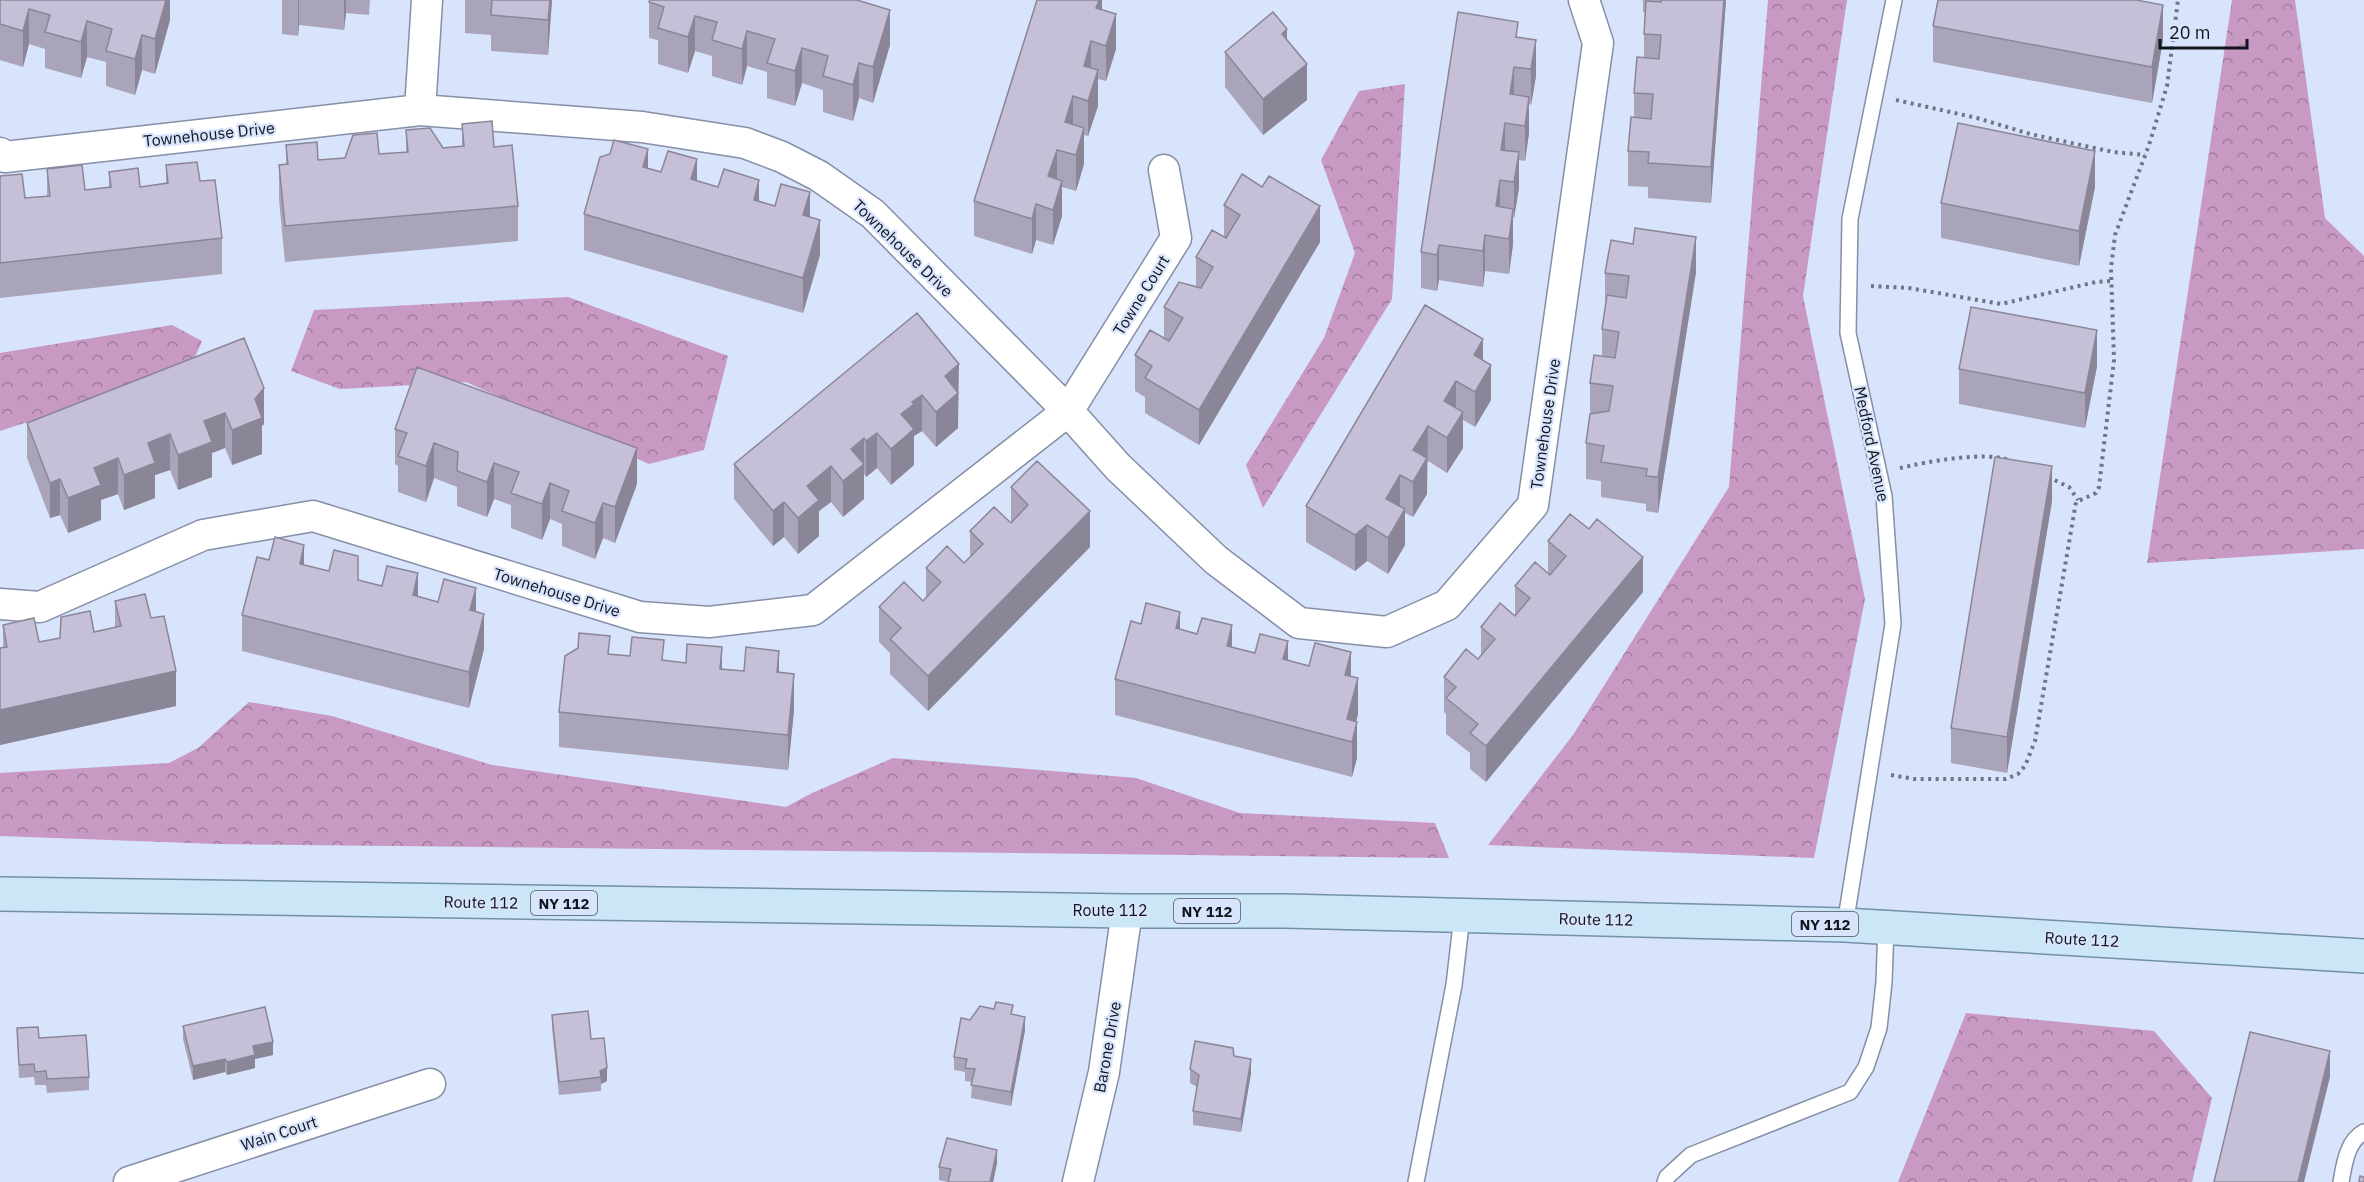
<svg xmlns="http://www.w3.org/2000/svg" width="2364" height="1182" font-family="'IBM Plex Sans',sans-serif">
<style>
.forest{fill:url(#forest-crowns)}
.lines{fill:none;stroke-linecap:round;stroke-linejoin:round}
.lane-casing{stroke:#858fa5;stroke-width:18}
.street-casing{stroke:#858fa5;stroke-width:33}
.primary-casing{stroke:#7291a6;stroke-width:36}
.path{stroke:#6e7585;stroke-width:4;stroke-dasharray:3 4.5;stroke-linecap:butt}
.lane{stroke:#fff;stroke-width:15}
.street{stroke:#fff;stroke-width:30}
.primary{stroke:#cae6f7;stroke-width:33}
.wall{fill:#aaa4ba}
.shaded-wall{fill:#8b8697}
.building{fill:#c6bfd8;stroke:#8b8697;stroke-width:1.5}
.labels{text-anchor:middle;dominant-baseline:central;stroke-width:4.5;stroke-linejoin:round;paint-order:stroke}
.shield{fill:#d8e3fc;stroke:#4c525f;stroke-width:1.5}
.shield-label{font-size:15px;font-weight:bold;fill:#10141c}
.street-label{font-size:16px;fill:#10141c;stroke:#d8e3fc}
</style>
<defs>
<pattern id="forest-crowns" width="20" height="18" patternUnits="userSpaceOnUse" patternTransform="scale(1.5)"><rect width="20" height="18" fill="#c899c2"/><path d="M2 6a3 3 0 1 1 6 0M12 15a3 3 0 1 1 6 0" fill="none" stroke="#a17c9d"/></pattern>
</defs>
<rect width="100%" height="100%" fill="#d8e3fc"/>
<path class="forest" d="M1768,0H1847L1803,296L1865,599L1814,858L1488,845L1573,735L1729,487Z
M2232,0H2295L2325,218L2364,256V549L2147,563Z
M1405,84L1392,299L1263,508L1246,465L1324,338L1355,253L1321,160L1359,91Z
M568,297L728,356L704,450L649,464L466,382L340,389L291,371L314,310Z
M172,325L202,341L190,368L0,431V353Z
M249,702L332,716L492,765L786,807L812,793L893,758L1136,778L1240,813L1435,823L1449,858L218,844L0,836V773L169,763L198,748Z
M1966,1013L2154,1031L2212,1098L2192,1182H1898Z"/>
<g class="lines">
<defs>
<path id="lane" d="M1845,925L1893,624L1884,496L1848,333L1850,219L1894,0
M1416,1182L1454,985L1462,916
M1665,1182L1667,1177L1691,1155L1850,1092L1866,1067L1879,1028L1884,982L1886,927
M2341,1182C2344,1165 2347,1141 2364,1132"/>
<path id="street" d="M420,110L642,127L745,143L782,157L819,176L873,214L1068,411L1118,467L1216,560L1299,623L1387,632L1447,605L1533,505L1598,43L1584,0
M0,153L5,157L420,110L427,0
M0,604L40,607L203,535L313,516L640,617L709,622L813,610L1068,411L1176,238L1164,170
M129,1182L430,1084
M1078,1182L1104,1072L1127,911"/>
<path id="primary" d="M0,894L1127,911H1286L1845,925L2364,956"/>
</defs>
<use href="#lane" class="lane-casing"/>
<use href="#street" class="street-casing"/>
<use href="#primary" class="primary-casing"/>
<path class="path" d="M1896,100L1977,118L2030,134L2113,152L2145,155
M1871,286L1909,288L2001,304L2096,282L2111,281
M1900,468C1925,462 1989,450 2011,461
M2048,477L2069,487L2078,500
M1891,775L1914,779H2006L2018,774L2025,766L2035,741L2076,502L2096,493L2099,487L2114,360L2111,268L2115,235L2149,145L2167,86L2178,0"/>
<use href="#lane" class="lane"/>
<use href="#street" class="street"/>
<use href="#primary" class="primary"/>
</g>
<path class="wall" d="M0,0H170V20L155,74L142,70L135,95L106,86V62L87,57L81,78L45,68V49L29,44L23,67L0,60Z
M282,0H370L369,15L346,13L344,30L299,25L298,36L282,34Z
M465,0H552L548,55L491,51V35L465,33Z
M1102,0V10L1116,49L1106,81L1098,79V106L1088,136L1084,135V164L1076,191L1062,187V216L1053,245L1036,240L1032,254L974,236V201Z
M1643,0H1726L1711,203L1648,198V187L1628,186V151L1634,117V93L1644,58V34L1645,13L1643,12Z
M649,2L890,45L873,103L859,98L853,121L823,112V90L802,83L795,106L767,98V72L747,66L742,85L712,76V56L695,51L688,73L658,64V40L649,38Z
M1933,26L2163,40L2152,103L1933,62Z
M1518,37L1536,76L1531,105L1529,104V133L1525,161L1519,160V188L1514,218H1513V244L1509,274L1485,271L1483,287L1439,280L1437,291L1421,288V252Z
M1287,40L1307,100L1263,135L1225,87V52Z
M462,124L494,147L518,206V241L285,262L279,200V165L286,164V145L318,160L406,152V130L443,148L462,146Z
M166,165L200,181L222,238V274L0,298V176L25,198L47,196V169L85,190L109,187V172L140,187L166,184Z
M648,168L697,181L810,217L820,255L803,313L584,250V214Z
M2095,187L2079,266L1941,238V203Z
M1224,205L1320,242L1199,445L1145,413V397L1135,391V355L1164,338V307L1196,286V257L1224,237Z
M1696,272L1658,513L1646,511V504L1601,497V481L1586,479V443L1590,414V383L1602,356V329L1605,306V273Z
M1425,305L1483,360L1491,400L1475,427L1463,420V448L1447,473L1428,461L1427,463V494L1413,517L1405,513V545L1388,574L1367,561L1355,571L1306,542V506Z
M917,313L959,400H958V428L936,447L922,431L914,436V465L891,485L877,468L866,477L864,474V499L843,517L831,502L819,511V536L798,554L784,537L773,546L734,499V464Z
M244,338L264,424L262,426V454L232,465L225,448L212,453V477L178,490L170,470L155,475V498L124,510L118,494L101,500V520L68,533L60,515L50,518L27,458V423Z
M2097,366L2085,428L1959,404V369Z
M395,429L637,484L615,543L603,538L595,559L562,546V524L550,519L542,540L511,528V505L494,499L487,517L457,506V487L434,478L426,502L398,492V466L395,464Z
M1011,487L1090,547L928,711L890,674V653L879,642V607L923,601L926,598V568L964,563L970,557V531L1011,523Z
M2052,501L2007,773L1951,763V728Z
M1548,541L1643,592L1486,782L1470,769V753L1446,734V714L1444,712V677L1478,659L1481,656V627L1515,616V586L1548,573Z
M269,560L304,565L418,597L476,612L484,649L469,708L242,651V615Z
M115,601L151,618L176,706L0,745V648L3,647V625L39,642L94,632L115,628Z
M1141,624L1180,629L1232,647L1351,676L1358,714L1356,722L1357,758L1352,777L1115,715V679Z
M610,654L722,669L744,671L779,673L794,710L788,770L559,747V712Z
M1013,1014L1025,1030L1011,1106L971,1098L972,1082L965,1081V1072L954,1070V1057L970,1020Z
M552,1015L591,1039L607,1081L601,1084V1091L559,1095L552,1028Z
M183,1026L273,1055L255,1059V1068L227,1075L225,1072L193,1080L183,1039Z
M17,1028L39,1038L89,1077V1090L47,1093L46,1085H35L34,1077L19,1078Z
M1234,1056L1251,1073L1241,1132L1193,1125V1111L1197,1087L1190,1083V1069Z
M997,1163L993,1182H947L939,1180V1167Z"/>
<path class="shaded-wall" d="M166,0H170V20L155,74V39Z
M298,0H299V25L298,36Z
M344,0H346V13L344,30Z
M550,0H552L548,55V20Z
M1099,0H1102V25L1096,8Z
M1724,0H1726L1711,203V167Z
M2163,5V40L2152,103V67Z
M29,9V44L23,67V31Z
M890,10V45L873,103V67Z
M1116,14V49L1106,81V46Z
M695,16V51L688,73V37Z
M87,21V57L81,78V42Z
M1287,29V65L1282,34Z
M747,31V66L742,85V49Z
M142,35V70L135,95V59Z
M1536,40V76L1531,105V69Z
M1091,41V77L1084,66Z
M802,48V83L795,106V71Z
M859,63V98L853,121V85Z
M1307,64V100L1263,135V99Z
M1514,67V102L1510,94Z
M1098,70V106L1088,136V101Z
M1073,96V131L1065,122Z
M1529,97V133L1525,161V126Z
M1505,123V158L1501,150Z
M1084,128V164L1076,191V155Z
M648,149V185L643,167Z
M1057,150V185L1048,176Z
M2095,151V187L2079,266V231Z
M1519,152V188L1514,218V182Z
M697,159V195L691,179Z
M759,180V215L754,200Z
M1500,180V216L1496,206Z
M1062,181V216L1053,245V210Z
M810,192V228L803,215Z
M1036,204V240L1032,254V219Z
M1320,206V242L1199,445V410Z
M1513,209V244L1509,274V239Z
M820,220V255L803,313V278Z
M1485,235V271L1483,287V251Z
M1696,237V272L1658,513V477Z
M1439,245V280L1437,291V255Z
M2097,330V366L2085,428V393Z
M1483,339V375L1474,355Z
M959,364L958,428L936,447V412L945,376Z
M1491,365V400L1475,427V392Z
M1456,381V416L1444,437V401Z
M264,388V424L262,426V454L232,465V430Z
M922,395V431L914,436V465L891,485V449L901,414L912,402Z
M1463,412V448L1447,473V438Z
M225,413V448L212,453V477L178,490V455L204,421Z
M1428,426L1427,494L1413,517V450Z
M877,433V468L866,477V441Z
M170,434V470L155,475V498L124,510V475L148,443Z
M864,438V499L843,517V481L851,449Z
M434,443V478L426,502V466Z
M637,448V484L615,543V507Z
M118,458V494L101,500V520L68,533V498L94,468Z
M494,463V499L487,517V482Z
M831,466V502L819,511V536L798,554V518L807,486Z
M2052,466V501L2007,773V737Z
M1400,475V510L1386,499Z
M60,479V515L50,518V483Z
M550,483V519L542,540V504Z
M784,502V537L773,546V511Z
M603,503V538L595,559V523Z
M1405,509V545L1388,574V538Z
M1090,511V547L928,711V676Z
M1367,525V561L1355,571V535Z
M304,545V580L300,564Z
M1643,557V592L1486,782V746Z
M418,573V609L413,595Z
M476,588V623L470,610Z
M1180,612V648L1176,628Z
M484,614V649L469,708V672Z
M1232,625V661L1227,646Z
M1288,641V677L1283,659Z
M722,647V682L720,669Z
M779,651V686L777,672Z
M1351,652V688L1345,675Z
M176,671V706L0,745V710Z
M794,674V710L788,770V735Z
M1358,678V714L1351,741L1347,719Z
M1357,722V758L1352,777V742Z
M1025,1017V1030L1011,1106V1092Z
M273,1042V1055L255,1059V1068L227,1075V1062L253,1046Z
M2330,1051V1077L2304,1182H2298Z
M225,1059V1072L193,1080V1066Z
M1251,1059V1073L1241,1132V1119Z
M607,1068V1081L601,1084L600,1071Z
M997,1150V1163L993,1182H990Z"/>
<path class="building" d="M0,0H166L155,39L142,35L135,59L106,51L112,29L87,21L81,42L45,32L50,15L29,9L23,31L0,24Z
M492,0H550L548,20L491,15Z
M650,0H857L890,10L873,67L859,63L853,85L823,76L828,56L802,48L795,71L767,63L775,39L747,31L742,49L712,40L717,22L695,16L688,37L658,28L664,7L649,2Z
M1037,0H1099L1096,8L1116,14L1106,46L1091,41L1084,66L1098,70L1088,101L1073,96L1065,122L1084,128L1076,155L1057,150L1048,176L1062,181L1053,210L1036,204L1032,219L974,201Z
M1661,0H1724L1711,167L1648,163L1649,152L1628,151L1631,117L1651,119L1653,94L1634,93L1637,57L1659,59L1661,35L1644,34L1646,1L1661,2Z
M1938,0H2136L2163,5L2152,67L1933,26Z
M1273,12L1287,29L1282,34L1307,64L1263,99L1225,52Z
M1458,12L1518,22L1516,37L1536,40L1531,69L1514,67L1510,94L1529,97L1525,126L1505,123L1501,150L1519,152L1514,182L1500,180L1496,206L1513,209L1509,239L1485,235L1483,251L1439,245L1437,255L1421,252Z
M492,121L494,147L512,145L518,206L285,226L279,165L288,164L286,145L317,142L318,160L345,158L353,135L377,133L379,154L408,152L406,130L430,128L443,148L464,146L462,124Z
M1958,123L2095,151L2079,231L1941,203Z
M614,140L648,149L643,167L661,172L668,151L697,159L691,179L718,187L724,169L759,180L754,200L775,206L781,184L810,192L803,215L820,220L803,278L584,214L600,157L610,154Z
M197,162L200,181L215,180L222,238L0,263V176L22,174L25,198L50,196L47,169L82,165L85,190L111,187L109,172L138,168L140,187L168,183L166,165Z
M1242,174L1262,187L1269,176L1320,206L1199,410L1145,378L1152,366L1135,355L1150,330L1169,341L1183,318L1164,307L1179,282L1201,288L1213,267L1196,257L1212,230L1226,238L1240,215L1224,205Z
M1635,228L1696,237L1658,477L1646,476L1647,469L1601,462L1604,446L1586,443L1590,414L1609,411L1613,386L1590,383L1594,355L1615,358L1619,332L1602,329L1607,295L1626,298L1629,276L1605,273L1611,240L1633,244Z
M1425,305L1483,339L1474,355L1491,365L1475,392L1456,381L1444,401L1463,412L1447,438L1428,426L1413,450L1427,458L1413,482L1400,475L1386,499L1405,509L1388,538L1367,525L1355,535L1306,506Z
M1971,307L2097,330L2085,393L1959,369Z
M917,313L959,364L945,376L958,393L936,412L922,395L912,402L914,404L901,414L914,429L891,449L877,433L866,441L864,438L851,449L864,464L843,481L831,466L807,486L819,500L798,518L784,502L773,511L734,464Z
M244,338L264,388L255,399L262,418L232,430L225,413L204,421L212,442L178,455L170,434L148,443L155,463L124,475L118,458L94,468L101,485L68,498L60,479L50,483L27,423Z
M417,367L637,448L615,507L603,503L595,523L562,511L569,491L550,483L542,504L511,493L519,472L494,463L487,482L457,471L458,452L434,443L426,466L398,456L407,433L395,429Z
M1995,457L2052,466L2007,737L1951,728Z
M1037,461L1090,511L928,676L890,639L901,628L879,607L904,582L923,601L941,582L926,568L947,546L964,563L983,544L970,531L994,507L1011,523L1028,505L1011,487Z
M1570,514L1589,529L1597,519L1643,557L1486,746L1470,733L1478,724L1446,698L1456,687L1444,677L1466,649L1478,659L1495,639L1481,627L1500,603L1515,616L1530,598L1515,586L1535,562L1550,575L1566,556L1548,541Z
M275,537L304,545L300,564L329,571L334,550L358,556V580L382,586L387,566L418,573L413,595L438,602L444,579L476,588L470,610L484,614L469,672L242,615L257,557L269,560Z
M145,594L151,618L164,616L176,671L0,710V648L7,647L3,625L34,618L39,642L60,638L61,617L90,611L94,632L121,626L115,601Z
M1146,603L1180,612L1176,628L1197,634L1202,618L1232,625L1227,646L1255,653L1260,634L1288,641L1283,659L1309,666L1315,643L1351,652L1345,675L1358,678L1347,719L1357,722L1352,742L1115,679L1131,621L1141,624Z
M579,633L610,636L608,654L630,656L632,637L664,640L662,660L686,663L687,644L722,647L720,669L744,671L746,647L779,651L777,672L794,674L788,735L559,712L565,656L578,648Z
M996,1002L1013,1005L1011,1014L1025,1017L1011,1092L971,1085L975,1069L965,1068L967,1059L954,1057L961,1018L970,1020L980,1006L994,1009Z
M265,1007L273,1042L253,1046L255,1055L227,1062L225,1059L193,1066L183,1026Z
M588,1011L591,1039L604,1038L607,1068L600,1071L601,1077L559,1082L552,1015Z
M38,1027L39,1038L86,1035L89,1077L47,1079L46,1071L35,1072L34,1064L19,1065L17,1028Z
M2250,1032L2330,1051L2298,1182H2214Z
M1195,1041L1233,1048L1234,1056L1251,1059L1241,1119L1193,1111L1199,1075L1190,1069Z
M947,1138L997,1150L990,1182H948L951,1169L939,1167Z
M2360,1176L2364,1177V1182H2359Z"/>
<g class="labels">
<g class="shield">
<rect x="531" y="891" width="66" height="24" rx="4.5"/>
<rect x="1174" y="899" width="66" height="24" rx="4.5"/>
<rect x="1792" y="912" width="66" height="24" rx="4.5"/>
</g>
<g class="shield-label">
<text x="564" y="903">NY 112</text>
<text x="1207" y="911">NY 112</text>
<text x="1825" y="924">NY 112</text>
</g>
<g class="street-label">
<text transform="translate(209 134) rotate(-6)">Townehouse Drive</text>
<text transform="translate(903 248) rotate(44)">Townehouse Drive</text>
<text transform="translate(1141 295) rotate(-58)">Towne Court</text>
<text transform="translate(1545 424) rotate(-82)">Townehouse Drive</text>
<text transform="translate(1872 444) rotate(78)">Medford Avenue</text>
<text transform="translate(557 592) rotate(17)">Townehouse Drive</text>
<text transform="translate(481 902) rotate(1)">Route 112</text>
<text x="1110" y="910">Route 112</text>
<text transform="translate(1596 919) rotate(1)">Route 112</text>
<text transform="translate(2082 939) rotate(3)">Route 112</text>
<text transform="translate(1107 1047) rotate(-80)">Barone Drive</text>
<text transform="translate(279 1133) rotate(-18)">Wain Court</text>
</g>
</g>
<path d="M2160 39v9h87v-9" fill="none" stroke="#10141c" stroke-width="3"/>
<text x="2169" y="39" font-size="18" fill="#10141c" stroke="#d8e3fc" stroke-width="4.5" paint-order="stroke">20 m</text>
</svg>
